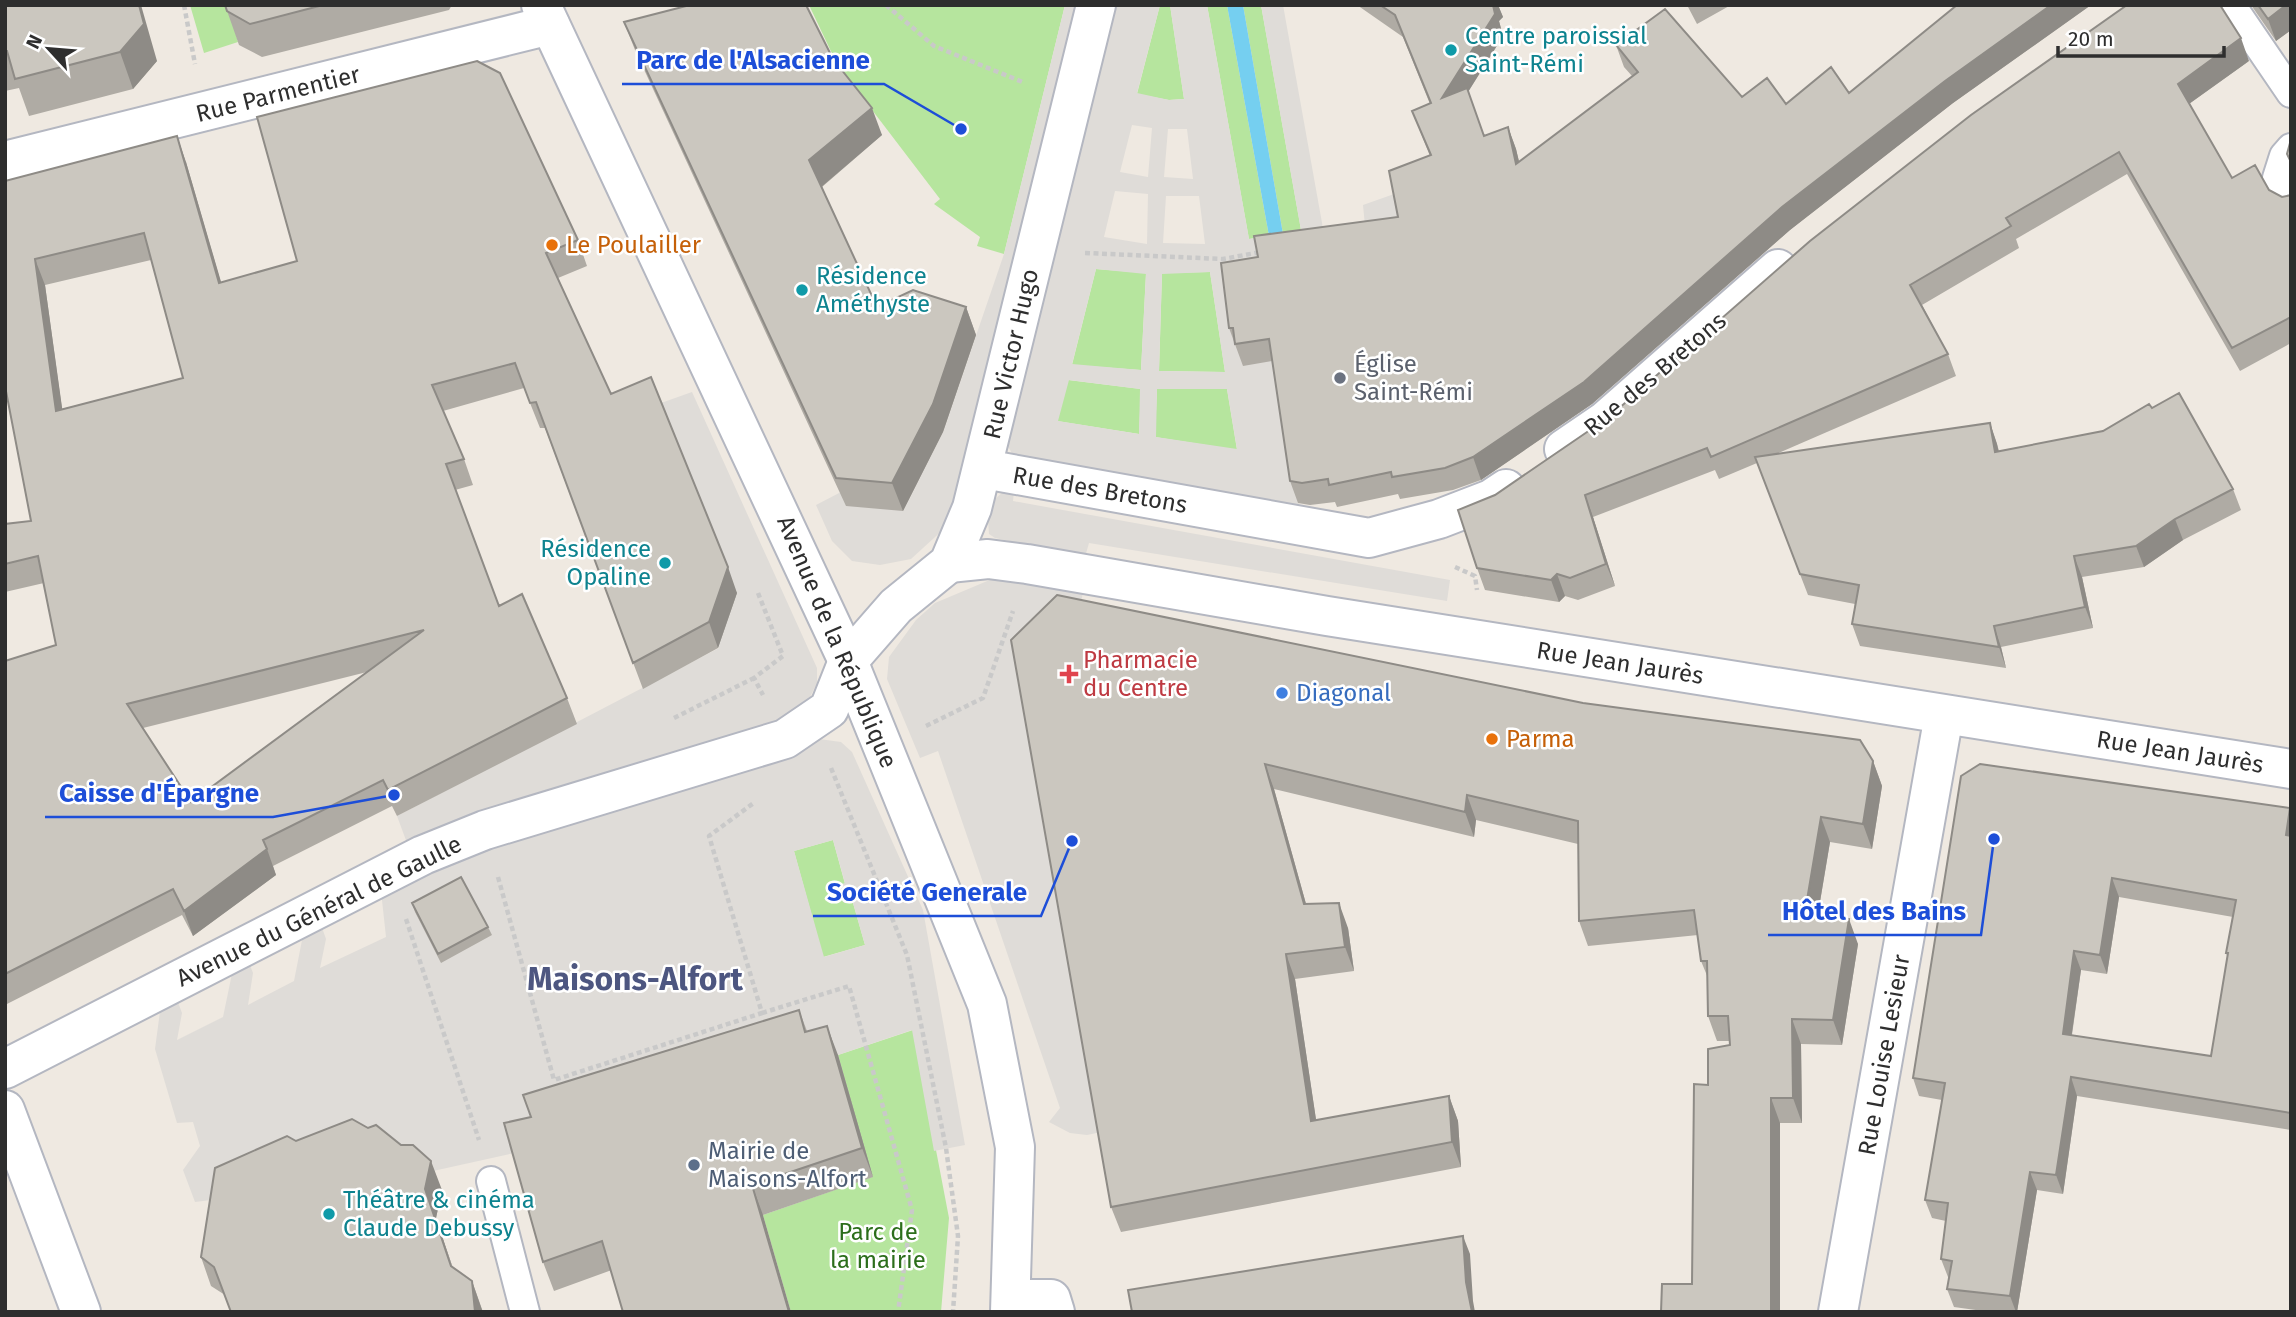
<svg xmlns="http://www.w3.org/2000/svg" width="2296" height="1317" font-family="'Fira Sans',sans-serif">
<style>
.green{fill:#b6e59e}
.plaza{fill:#dfdcd8;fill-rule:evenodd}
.water{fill:#75cff0}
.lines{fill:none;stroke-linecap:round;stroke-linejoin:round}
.service-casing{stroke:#b4b7c1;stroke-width:32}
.minor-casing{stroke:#b4b7c1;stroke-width:42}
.tertiary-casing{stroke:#b4b7c1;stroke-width:42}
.secondary-casing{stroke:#b4b7c1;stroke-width:42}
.path{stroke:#c9c9c9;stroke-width:4.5;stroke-dasharray:5 3.5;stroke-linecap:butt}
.service{stroke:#fff;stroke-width:28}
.minor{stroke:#fff;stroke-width:38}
.tertiary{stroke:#fff;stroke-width:38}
.secondary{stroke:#fff;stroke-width:38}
.wall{fill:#afaba4;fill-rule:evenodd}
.shaded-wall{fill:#8e8b86}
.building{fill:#cbc7bf;stroke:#8e8b86;stroke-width:2;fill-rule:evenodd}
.culture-dot{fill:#0f9aa8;stroke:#fff;stroke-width:2.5}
.food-dot{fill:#e8710a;stroke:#fff;stroke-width:2.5}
.worship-dot{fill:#6b7280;stroke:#fff;stroke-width:2.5}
.health-dot{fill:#e0444e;stroke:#fff;stroke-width:2.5}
.shop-dot{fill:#3f7fe0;stroke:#fff;stroke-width:2.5}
.service-dot{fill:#5c6f8a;stroke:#fff;stroke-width:2.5}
.labels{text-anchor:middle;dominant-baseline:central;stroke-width:5;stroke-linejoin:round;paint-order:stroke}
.culture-label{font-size:24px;fill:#0d838f;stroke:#fff;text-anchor:start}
.street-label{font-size:24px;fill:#2e2e2e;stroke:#fff}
.food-label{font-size:24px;fill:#c56008;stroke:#fff;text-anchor:start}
.worship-label{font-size:24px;fill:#5b616d;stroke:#fff;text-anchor:start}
.health-label{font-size:24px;fill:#be3a42;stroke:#fff;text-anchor:start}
.shop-label{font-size:24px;fill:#366cbe;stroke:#fff;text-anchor:start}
.service-label{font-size:24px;fill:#4e5e75;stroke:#fff;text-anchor:start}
.park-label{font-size:24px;fill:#2c6e1b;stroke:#fff}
.district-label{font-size:32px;font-weight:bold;fill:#4d5680;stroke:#fff}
.leader{fill:none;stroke:#1d4ed8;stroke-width:2.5}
.callout-dot{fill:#1d4ed8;stroke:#fff;stroke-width:2.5}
.callout-label{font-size:26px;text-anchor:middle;font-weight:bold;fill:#1d4ed8;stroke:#fff;stroke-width:5;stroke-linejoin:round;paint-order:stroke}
</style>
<rect width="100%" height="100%" fill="#efe9e1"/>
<path class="green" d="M190,5H228L238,42L204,53Z
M809,5H1065L1004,254L977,246L980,237L934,204L940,199L837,64Z
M1160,5H1170L1184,99L1169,100L1137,94Z
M1207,5H1227L1269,236L1249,239Z
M1243,5H1261L1301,230L1283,234Z
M1096,269L1146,273L1141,370L1072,365Z
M1210,272L1225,372L1159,371L1162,273Z
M1068,380L1141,389L1139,434L1057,421Z
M1157,389H1227L1237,450L1155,437Z
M833,840L845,884L839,886L843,902L853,903L865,945L823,957L794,851Z
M913,1030L949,1218L941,1312H791L763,1215L872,1177L838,1055Z"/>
<path class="plaza" d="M1065,5H1081L958,505L946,527L911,559L880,565L852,561L832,541L816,505L841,492L903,511L943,432L1004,254Z
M1114,5H1160L1137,93L1169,100L1184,99L1170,5H1207L1249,239L1301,230L1261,5H1283L1324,234L1365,226L1363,205L1397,193L1430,364L1284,359L1299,507L1014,457L1005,441ZM1132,125L1152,128L1148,177L1120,172ZM1168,129H1187L1193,179L1164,177ZM1115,191L1148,194L1147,244L1104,237ZM1166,196H1199L1205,244L1163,243ZM1096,269L1146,274L1141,370L1072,364ZM1210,272L1225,372L1159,371L1162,274ZM1069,380L1140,389L1139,434L1058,421ZM1157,389H1227L1237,449L1156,437Z
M692,392L817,668V683L806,705L751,734L407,843L397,816L719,648L661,403Z
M1014,491L1013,501L1450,580L1447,601L1089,543L1085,557L995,538L989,534L988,519L995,499L1003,492Z
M992,579H1017L1084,589L1076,622L1101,1132L1087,1135L1070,1133L1049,1122L1060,1108L938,751L920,758L887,679L889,657L916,620L935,603Z
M819,739L841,742L852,752L923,910L965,1145L934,1151L912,1030L838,1055L514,1153L424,1173L195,1202L183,1170L200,1146L193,1122L177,1123L155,1049L161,1004L176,997L182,1013L177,1040L223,1017L234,964L248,960L253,973L248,1005L294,981L304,930L320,922L326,939L320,968L386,937L381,891L454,854L753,768ZM833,840L845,883L839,885L844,903H853L865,945L824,957L794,851Z"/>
<path class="water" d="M1227,5H1243L1283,234L1269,236Z"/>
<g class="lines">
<defs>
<path id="service" d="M2231,5L2291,93
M2291,148L2284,156L2277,178L2291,203
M491,1181L525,1312"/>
<path id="minor" d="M5,161L550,25
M1564,449L1605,421L1778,269
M984,469L1369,538L1439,519L1491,499L1506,489
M949,563L988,559L1027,564L1327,616L2291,769
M5,1110L81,1312
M1011,1299H1051L1055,1312
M1838,1312L1944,715"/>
<path id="tertiary" d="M5,1069L423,855L485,830L785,739L829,709L848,661L896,606L949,563L972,508L1096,5"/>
<path id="secondary" d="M541,5L848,661L987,1004L1015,1147L1010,1312"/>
</defs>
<use href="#service" class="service-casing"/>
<use href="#minor" class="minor-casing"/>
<use href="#tertiary" class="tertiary-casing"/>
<use href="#secondary" class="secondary-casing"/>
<path class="path" d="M184,5L195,64
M886,5L934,46L1025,83
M1085,253L1223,259L1261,252
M1455,567L1475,576L1477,590
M758,593L783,656L754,678L763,695
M674,718L754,678
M926,726L983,698L1013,611
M831,768L907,955L946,1148L958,1236L953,1312
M498,877L554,1080L762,1013L709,836L755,802
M406,919L479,1140
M762,1013L849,986L912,1210L898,1312"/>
<use href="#service" class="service"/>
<use href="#minor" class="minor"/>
<use href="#tertiary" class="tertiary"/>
<use href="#secondary" class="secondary"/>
</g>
<path class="wall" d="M5,5L157,61L133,89L29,116L19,88L5,91Z
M225,5H452L449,10L262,57L239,45Z
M1357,5H1498L1503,17L1499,21L1503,36L1468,92L1484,136L1508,127L1516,149L1519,162L1632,76L1624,67L1616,45L1742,97L1786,104L1849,93L1957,5H2091L1953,103L1790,230L1592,404L1481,480L1453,490L1400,499L1398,494L1337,507L1335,502L1310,505L1298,503L1290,481L1272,361L1243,366L1229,328L1258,257L1398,217L1430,156L1412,111L1430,104L1403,37Z
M1687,5H1731L1697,24Z
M2251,5H2291V30L2276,41Z
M624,22L833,59L882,135L822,187L877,307H966L976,335L943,432L903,511L846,506L635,50Z
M2249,61L2189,104L2232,178L2269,190L2282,197L2291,195V343L2240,371L2127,174L2016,239L2019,248L1922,305L1948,354L1956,376L1776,454L1990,423L1997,444L1999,451L2103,431L2152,408L2233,489L2241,510L2183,540L2144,567L2082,577L2093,628L2001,647L2006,668L1860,646L1852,624L1855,604L1808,595L1757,463L1719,479L1715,470L1593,517L1615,586L1578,600L1565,596L1559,602L1485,590L1477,568L1495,495L1609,417Z
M186,162L221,283L578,240L587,266L558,278L611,394L737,593L718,648L643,689L545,428H540L524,388L443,411L464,459L473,485L455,490L499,606L567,698L577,724L397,816L392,806L273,866L276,875L193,936L182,915L5,1005V661L56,645L44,583L5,592V524L31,521L5,181ZM151,260L183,378L62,409L45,285ZM367,672L191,802L143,728Z
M1011,640L1583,703L1873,761L1882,786L1872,849L1830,842L1818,914L1858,944L1842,1045L1801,1044L1802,1123H1780V1312H1661L1692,1284L1708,1085L1730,1045V1041H1717L1708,1016V978L1701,961L1698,935L1588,946L1579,921L1578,844L1476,820L1474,837L1274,789L1306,904L1348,928L1354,971L1295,979L1316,1120L1449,1096L1458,1121L1461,1167L1121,1232L1111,1207Z
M1961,776L2291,810V1130L2077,1096L2063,1194L2037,1190L2017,1312H1990L1954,1307L1947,1289L1949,1277H1948L1941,1259L1946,1221L1932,1218L1925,1200L1942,1100L1919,1096L1913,1078ZM2119,897L2233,917L2226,953L2228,958L2211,1056L2072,1035L2081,970L2107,974Z
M412,903L488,927L492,935L441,963L415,912Z
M799,1010L807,1031L838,1055L873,1177L763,1215L554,1291L543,1262L531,1117Z
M296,1141L442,1190L436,1218L452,1267L472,1281L483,1312H231L225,1295L211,1286L201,1257Z"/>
<path class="shaded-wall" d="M139,5H141L157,61L133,89L120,52Z
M1493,5H1498L1503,17L1499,21L1503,36L1468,92L1442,98Z
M2051,5H2091L1953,103L1790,230L1592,404L1481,480L1473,457L1782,207L1945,81Z
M2286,5H2291V30L2276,41L2268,19Z
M2241,38L2249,61L2186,106L2178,84Z
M872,108L882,135L820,188L809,160Z
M1508,127L1516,149L1525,186L1516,164Z
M177,136L186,162L229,309L219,283Z
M35,259L45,285L66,436L56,411Z
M966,307L976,335L943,432L903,511L892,483Z
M1990,423L1997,444L2003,473L1995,452Z
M1585,495L1593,517L1615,586L1606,564Z
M2175,519L2183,540L2144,567L2136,546Z
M2074,556L2082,577L2093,628L2085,607Z
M728,567L737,593L718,648L709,622Z
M1557,574L1565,596L1559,602L1551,580Z
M1994,626L2001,647L2006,668L1999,647Z
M1873,761L1882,786L1872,849L1863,824Z
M1265,764L1274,789L1313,929L1304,904Z
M1467,795L1476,820L1474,837L1465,812Z
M2290,808L2291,810V849L2286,835Z
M1821,817L1830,842L1814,937L1805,912Z
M267,849L276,875L193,936L184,911Z
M2112,878L2119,897L2107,974L2100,955Z
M1339,903L1348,928L1354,971L1345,947Z
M1849,919L1858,944L1842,1045L1833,1020Z
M2074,951L2081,970L2069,1053L2063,1034Z
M1286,954L1295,979L1320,1146L1311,1121Z
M1792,1019L1801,1044L1802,1123L1793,1098Z
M827,1026L838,1055L873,1177L862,1148Z
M2071,1077L2077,1096L2063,1194L2056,1175Z
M1449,1096L1458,1121L1461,1167L1452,1142Z
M1771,1098L1780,1123V1312H1771Z
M431,1161L442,1190L436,1218L462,1295L425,1189Z
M2030,1172L2037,1190L2017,1312H2016L2010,1296Z
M752,1185L763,1215L791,1312H789Z
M1463,1236L1470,1254L1473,1301L1475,1312H1472L1466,1282Z
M472,1281L482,1310L483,1312H475Z"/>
<path class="building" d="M5,5H139L144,24L120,52L15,79L7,51H5Z
M225,5H323L250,24L227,11Z
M690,5H806L833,59L872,108L809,160L877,307L913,290L966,307L933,404L892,483L836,478L624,22Z
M1380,5H1493L1495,14L1442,98L1467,88L1484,136L1508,127L1516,164L1638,72L1616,45L1665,9L1742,97L1767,78L1786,104L1831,67L1849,93L1957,5H2051L1945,81L1782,207L1584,382L1473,457L1445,468L1392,477L1391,472L1329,485L1328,479L1302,483L1290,481L1269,339L1235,344L1233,328H1229L1221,263L1258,257L1254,236L1398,217L1389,171L1431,155L1412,111L1431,103L1395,15Z
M2127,5H2220L2241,38L2178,84L2232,178L2255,165L2269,190L2282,197L2291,195V317L2232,348L2119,152L2006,218L2011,226L1910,285L1948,354L1711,457L1707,448L1585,495L1606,564L1570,578L1557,574L1551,580L1477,568L1458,510L1495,495L1609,417L1810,241L1971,115Z
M2258,5H2286L2268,19Z
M477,61L500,73L578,240L546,253L611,394L651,377L728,567L709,622L633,663L536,402L530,403L515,363L432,385L464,459L446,464L499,606L522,594L567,698L388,790L383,780L263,840L267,849L184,911L173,889L5,974V661L56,645L38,556L5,564V524L31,521L5,386V181L177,136L219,283L297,261L257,117ZM144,233L183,378L56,411L35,259ZM424,630L191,802L127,704Z
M2290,143H2291V162L2287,154Z
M2179,393L2233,489L2175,519L2136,546L2074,556L2085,607L1994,626L1999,647L1852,624L1859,585L1800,574L1755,457L1990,423L1995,452L2103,431L2149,404L2152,408Z
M1057,595L1583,703L1860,740L1873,761L1863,824L1821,817L1805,912L1849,919L1833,1020L1792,1019L1793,1098H1771V1312H1661L1662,1284H1692L1694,1084L1708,1085V1049L1730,1045L1728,1016H1708L1707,961H1701L1694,910L1579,921L1578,821L1467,795L1465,812L1265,764L1304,904L1339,903L1345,947L1286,954L1311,1121L1449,1096L1452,1142L1111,1207L1011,640Z
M1980,764L2290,808L2286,835L2291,836V1113L2071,1077L2056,1175L2030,1172L2010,1296L1947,1289L1952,1261L1941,1259L1948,1203L1925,1200L1945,1083L1913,1078L1961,776ZM2112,878L2236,900L2226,953H2228L2211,1056L2063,1034L2074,951L2100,955Z
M461,877L488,927L438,954L412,903Z
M799,1010L805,1032L827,1026L862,1148L752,1185L789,1312H623L602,1241L543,1262L504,1123L531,1117L523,1095Z
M352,1119L368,1128L376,1125L401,1145H413L431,1161L425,1189L451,1266L472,1281L475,1312H231L214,1267L201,1257L215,1168L287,1136L296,1141Z
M1463,1236L1466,1282L1472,1312H1132L1128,1290Z"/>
<g class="culture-dot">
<circle cx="1451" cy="50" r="7"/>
<circle cx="802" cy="290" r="7"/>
<circle cx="665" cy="563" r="7"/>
<circle cx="329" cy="1214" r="7"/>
</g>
<g class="food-dot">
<circle cx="552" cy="245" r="7"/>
<circle cx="1492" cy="739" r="7"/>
</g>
<circle class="worship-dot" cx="1340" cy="378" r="7"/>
<path class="health-dot" d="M1065.5 663.5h7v7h7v7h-7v7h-7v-7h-7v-7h7z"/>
<circle class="shop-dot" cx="1282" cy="693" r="7"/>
<circle class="service-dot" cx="694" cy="1165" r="7"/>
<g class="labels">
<g class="culture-label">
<text x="1465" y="36">Centre paroissial<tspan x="1465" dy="28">Saint-Rémi</tspan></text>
<text x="816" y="276">Résidence<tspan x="816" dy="28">Améthyste</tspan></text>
<text x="651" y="549" text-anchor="end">Résidence<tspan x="651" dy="28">Opaline</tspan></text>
<text x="343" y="1200">Théâtre &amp; cinéma<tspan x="343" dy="28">Claude Debussy</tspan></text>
</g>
<g class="street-label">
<text transform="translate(278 94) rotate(-14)">Rue Parmentier</text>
<text transform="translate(1011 354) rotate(-77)">Rue Victor Hugo</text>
<text transform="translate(1655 374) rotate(-40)">Rue des Bretons</text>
<text transform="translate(1100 490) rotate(10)">Rue des Bretons</text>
<text transform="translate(837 642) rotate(67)">Avenue de la République</text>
<text transform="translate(1620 663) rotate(9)">Rue Jean Jaurès</text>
<text transform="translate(2180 752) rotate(9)">Rue Jean Jaurès</text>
<text transform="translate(319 911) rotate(-26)">Avenue du Général de Gaulle</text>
<text transform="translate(1884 1055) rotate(-80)">Rue Louise Lesieur</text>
</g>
<g class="food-label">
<text x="566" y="245">Le Poulailler</text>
<text x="1506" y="739">Parma</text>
</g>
<g class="worship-label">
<text x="1354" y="364">Église<tspan x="1354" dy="28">Saint-Rémi</tspan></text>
</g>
<g class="health-label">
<text x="1083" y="660">Pharmacie<tspan x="1083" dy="28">du Centre</tspan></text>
</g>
<g class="shop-label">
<text x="1296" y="693">Diagonal</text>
</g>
<g class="service-label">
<text x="708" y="1151">Mairie de<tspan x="708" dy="28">Maisons-Alfort</tspan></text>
</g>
<g class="park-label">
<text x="878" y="1232">Parc de<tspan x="878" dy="28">la mairie</tspan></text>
</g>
<g class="district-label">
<text x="635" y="979">Maisons-Alfort</text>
</g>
</g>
<path class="leader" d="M961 129L884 84H622M394 795L273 817H45M1072 841L1041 916H813M1994 839L1981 935H1768"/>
<g class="callout-dot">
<circle cx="961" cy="129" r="7"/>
<circle cx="394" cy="795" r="7"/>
<circle cx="1072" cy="841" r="7"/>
<circle cx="1994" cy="839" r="7"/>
</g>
<g class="callout-label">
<text x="753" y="69">Parc de l'Alsacienne</text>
<text x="159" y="802">Caisse d'Épargne</text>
<text x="927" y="901">Société Generale</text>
<text x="1874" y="920">Hôtel des Bains</text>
</g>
<rect width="2296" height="1317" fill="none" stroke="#2e2e2e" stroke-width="14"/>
<g transform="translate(49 49) rotate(296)" stroke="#ffffff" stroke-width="5" paint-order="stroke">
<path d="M0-5L12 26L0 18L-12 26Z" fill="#2e2e2e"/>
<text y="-10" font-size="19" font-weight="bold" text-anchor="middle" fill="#2e2e2e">N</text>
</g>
<path d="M2058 46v10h166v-10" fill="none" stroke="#2e2e2e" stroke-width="3.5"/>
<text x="2068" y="46" font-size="21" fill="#2e2e2e" stroke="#ffffff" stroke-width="5" paint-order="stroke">20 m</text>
</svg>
